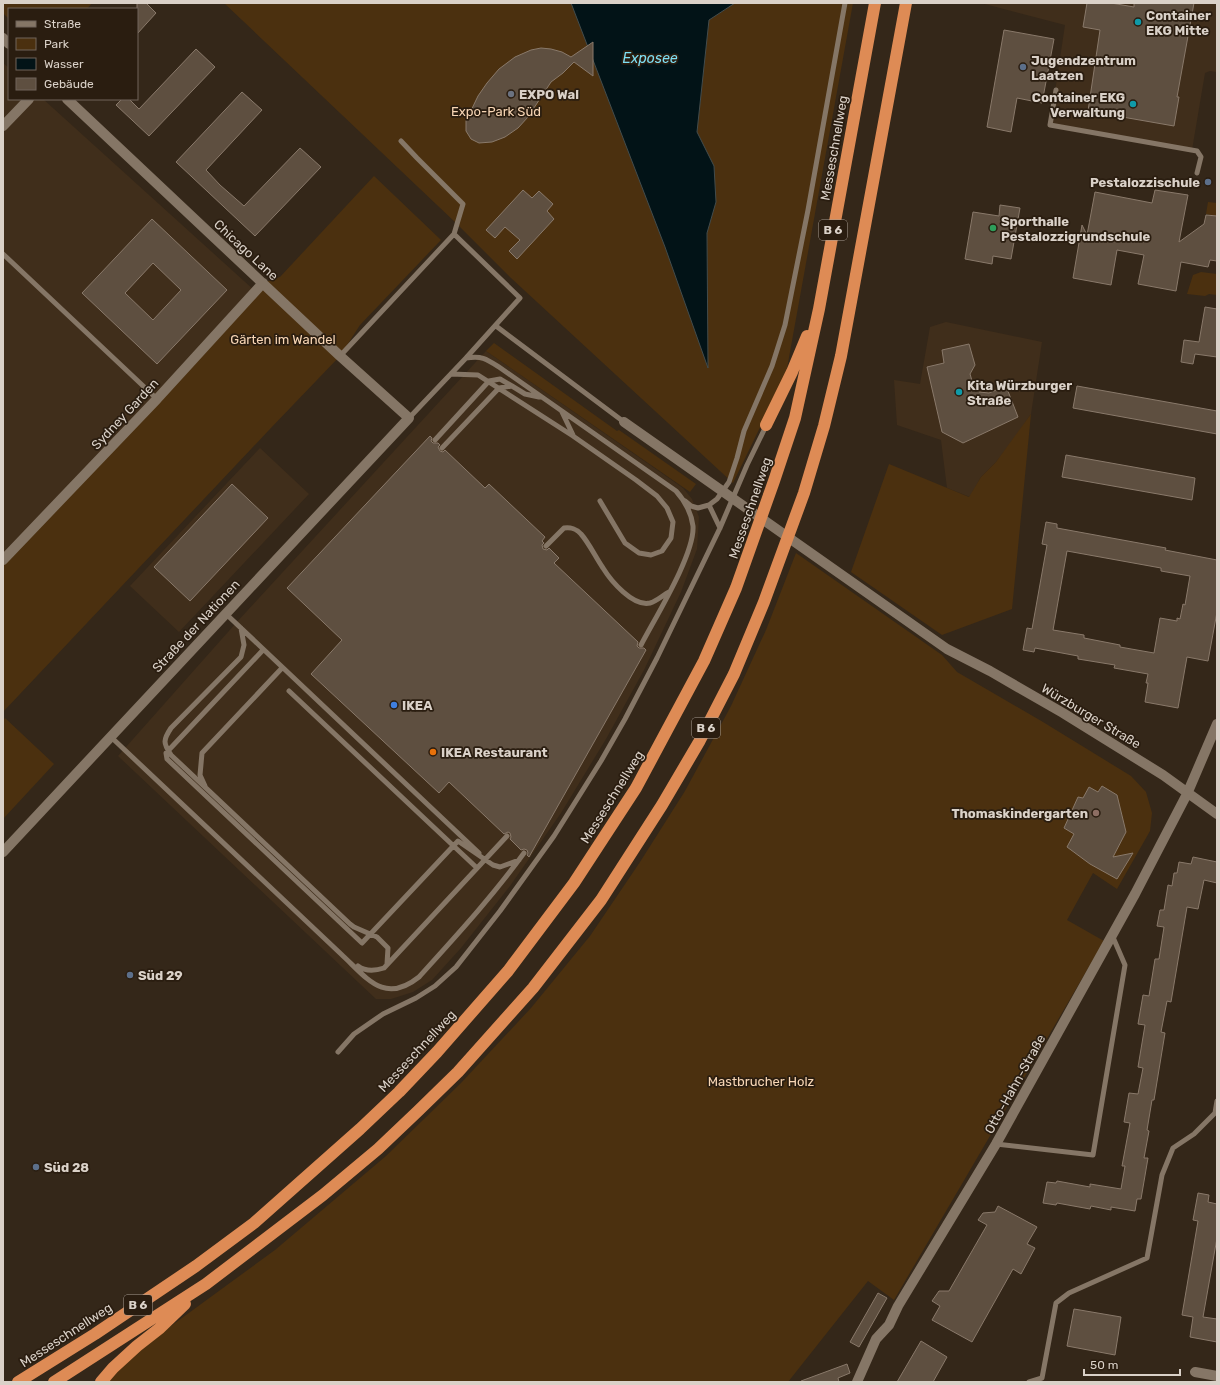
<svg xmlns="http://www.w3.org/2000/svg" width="1220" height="1385" font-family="Rubik,sans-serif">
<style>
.built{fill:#402e1b}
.green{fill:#4b300f}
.water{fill:#021317;stroke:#434c4c}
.building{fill:#5e4f40;stroke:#89796a;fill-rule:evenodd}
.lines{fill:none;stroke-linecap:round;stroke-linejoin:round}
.lane{stroke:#857666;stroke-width:5}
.street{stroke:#857666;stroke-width:10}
.highway{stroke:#de8b55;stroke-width:12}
.culture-dot{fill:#0f9aa8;stroke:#2a1d10;stroke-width:1.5}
.service-dot{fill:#5c6f8a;stroke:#2a1d10;stroke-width:1.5}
.worship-dot{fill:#6b7280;stroke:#2a1d10;stroke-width:1.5}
.leisure-dot{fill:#2e9e5b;stroke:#2a1d10;stroke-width:1.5}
.shop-dot{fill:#3f7fe0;stroke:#2a1d10;stroke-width:1.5}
.food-dot{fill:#e8710a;stroke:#2a1d10;stroke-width:1.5}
.education-dot{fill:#8d6e63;stroke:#2a1d10;stroke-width:1.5}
.labels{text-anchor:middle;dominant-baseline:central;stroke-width:3.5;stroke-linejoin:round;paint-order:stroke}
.shield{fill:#2a1d10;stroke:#a59b91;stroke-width:1}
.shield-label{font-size:12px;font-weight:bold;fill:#dad1c8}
.poi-label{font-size:13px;font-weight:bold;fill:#dad1c8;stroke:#2a1d10;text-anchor:start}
.park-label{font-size:13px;fill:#f8d6b5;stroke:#2a1d10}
.street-label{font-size:13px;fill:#dad1c8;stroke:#2a1d10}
.water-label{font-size:14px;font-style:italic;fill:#7edff4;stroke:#2a1d10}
</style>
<rect width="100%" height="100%" fill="#342719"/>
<path class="built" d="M981,3H1217V72L1210,71L1205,73L1192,150L1050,125L1065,25Z
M3,63L9,68V99H43L255,291L3,561Z
M946,322L1042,342L1031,414L1015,438L996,462L981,477L970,497L947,488L941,440L897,425L894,380L920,384L930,327Z
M486,351L683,488L692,499L699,517L697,549L681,592L644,670L606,739L561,813L510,886L461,948L432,980L413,992L391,999H376L118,756L236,623Z
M260,448L309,494L179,632L130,586Z"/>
<path class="green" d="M3,3H92L87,9H9V19L3,13Z
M224,3H571L665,247L708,367L707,233L716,202L714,166L697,132L709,20L735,3H853L786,374L733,483L511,278L456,223Z
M374,176L441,240L360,325L340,356L269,430L3,712V560L263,283L280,277Z
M1208,202L1217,203L1216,216L1206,214Z
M1201,272L1217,274V295L1209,294L1205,296L1187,294L1193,275Z
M494,343L617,431L619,430L696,484L690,492L486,351Z
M1031,414L1012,609L942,635L851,572L889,464L969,497L981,477L996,462Z
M796,553L942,655L957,672L1043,722L1131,776L1146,792L1152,813L1150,831L1117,889L1093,873L1067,920L1104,941L894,1300L868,1281L788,1382H108L126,1363L145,1345L275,1250L386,1156L461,1083L531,1008L590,936L640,862L685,791L731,706L766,630Z
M5,718L54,764L3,819V721Z"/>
<path class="water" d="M571,3H735L709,20L697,132L714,166L716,202L707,233L708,368L665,247Z"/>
<path class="building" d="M137,3H146L156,13L137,34Z
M1087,3H1111L1134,7V3H1194L1177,97H1179L1174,126L1088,111L1100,30L1083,27Z
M1004,30L1054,39L1042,103L1017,98L1011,132L987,127Z
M593,42V76L574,62L563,73L551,82L528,117L518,128L505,137L492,142L479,143L471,139L466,131V121L478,96L487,83L499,69L515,57L531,50L541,48L551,49L562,52L571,57Z
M196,49L215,67L149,136L116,105L122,99H129L139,109Z
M242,92L262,110L206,170L220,185L244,206L300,148L321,167L255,236L176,162Z
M523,190L532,198L539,191L553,204L547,211L554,219L517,259L509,251L520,240L505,227L495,238L486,230Z
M1155,190L1188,195L1179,242L1204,224L1206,215L1217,216V261L1210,260L1208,267L1181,262L1176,291L1138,284L1144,255L1117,250L1111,285L1073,278L1082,225L1087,235L1095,192L1152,203Z
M1000,205L1020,208L1011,259L993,256L992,264L965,259L973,212L999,216Z
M152,219L227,290L157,364L82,293ZM153,263L181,290L153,320L125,293Z
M1205,307L1217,309V357L1195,354L1193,364L1181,362L1184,340L1199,342Z
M969,344L975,365L970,374L973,384L979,392L989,393L1006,386L1018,417L963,443L942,432L927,367L944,363L942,350Z
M1077,386L1217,411V434L1073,408Z
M430,436L432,438L431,441L433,443H438L440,445L438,447L440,451L443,452L445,450L485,488L489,484L545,537L542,541L544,543L542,545L543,549L547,550L549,548L559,558L554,563L638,642L637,646L639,648H644L646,650L529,857L527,855L528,853L527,850L524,849L521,850L510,839L511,837L510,833L508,832L504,834L449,782L439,793L311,674L342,640L287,588Z
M1066,455L1195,478L1192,500L1062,477Z
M232,484L268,518L190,601L154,567Z
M1046,522L1057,524V528L1166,548L1165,550L1217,560V612L1208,661L1187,657L1178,708L1145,702L1148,683H1146L1148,674L1114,668L1115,665L1078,659V656L1035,648L1034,652L1023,650L1027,628L1032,629L1047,545L1042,544ZM1067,551L1161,568V571L1190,576L1185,605L1183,604L1180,619L1177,618V621L1160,618L1154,653L1120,647V645L1084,638V635L1053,630Z
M1102,786L1117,795L1126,832L1113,857L1133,853L1117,879L1090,864L1067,847L1074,834L1064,828L1078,797L1083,798L1089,787L1098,792Z
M1193,857L1217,862V883L1204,880L1198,909L1187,907L1171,1002L1167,1001L1161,1032L1165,1033L1154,1100H1152L1147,1130L1149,1131L1144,1158H1148L1141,1199H1137L1135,1211L1111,1207V1210L1091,1206L1090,1209L1057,1203L1056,1205L1043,1203L1047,1182L1056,1183L1057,1181L1090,1187V1184L1121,1189L1125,1166H1122L1130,1123L1124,1122L1129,1093L1138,1094L1143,1068L1138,1067L1145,1025L1138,1024L1143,995L1149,996L1155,959H1159L1164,927L1157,926L1160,910H1164L1168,885L1172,886L1174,873H1177L1179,862L1191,864Z
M1198,1193L1209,1195L1208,1202L1217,1204V1238L1203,1317L1217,1319V1342L1190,1337L1193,1317L1182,1315L1198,1221L1193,1220Z
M998,1206L1037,1227L1027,1244L1035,1248L1021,1274L1013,1269L972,1342L932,1320L940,1306L932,1301L939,1291H949L987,1225L978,1220L983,1213L995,1212Z
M878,1293L887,1298L859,1347L850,1342Z
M1074,1309L1121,1317L1115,1355L1067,1346Z
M921,1341L947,1357L933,1382H897Z
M847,1364L850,1373L838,1378L839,1382H802L801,1381Z"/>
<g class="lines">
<path class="lane" d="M1056,90L1050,125L1197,151L1201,157L1197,173
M454,234L520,298L466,358
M3,254L157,399
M496,326L624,422
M340,356L454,234L463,204L417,158L401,141
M451,374L478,375L573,436L636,480L657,496L667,508L673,522L671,538L662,551L651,555L639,553L625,543L600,501
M562,412L573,435
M409,418L466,358C482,356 485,358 499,367L676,491C685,501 691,511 693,526C695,554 655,618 641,645
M435,440L489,381L500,379L512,386
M442,448L499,388L512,386L525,394L539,397
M685,501L691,506L698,508L709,505L717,499L729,482L737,458L744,431L772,366L785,325L808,210L845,3
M709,505L720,528
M546,546L564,528C570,527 577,529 581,534C589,543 596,558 603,568C611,581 633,607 650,603C657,601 663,595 669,592
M225,613L479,853
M241,628L244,645L241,657L171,728C163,740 163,743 171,755L350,924L354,927L377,937L388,948L387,964
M263,650L166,753L167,759L362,943L458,841L493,865L500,867L519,860
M289,691L477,868
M111,737L341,954C367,978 384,1005 419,977C456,936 492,897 524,853
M205,786L200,775L202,753L282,668
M358,966C366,972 375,971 384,968L507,836
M338,1052L354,1034L383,1014L416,998L435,986L456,967L500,911L554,836L601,761L625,719L657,658L720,528L747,465L766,426
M996,1144L1093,1155L1125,965L1112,935
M1029,1382L1042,1378L1056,1303L1069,1293L1147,1258L1162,1175L1173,1148L1194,1134L1215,1113L1217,1101"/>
<path class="street" d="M3,38L9,44
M3,126L29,99
M624,422L947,649L990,671L1063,713L1163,775L1217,814
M3,560L157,399L263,283
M3,852L409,418L340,356L67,99
M1195,1372L1217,1376
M857,1382L876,1339L889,1325L898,1306L996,1144L1135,894L1187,794L1217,724"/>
<path class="highway" d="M766,425L792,372L807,336
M18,1382L95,1334L196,1266L254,1223L360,1129L399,1092L437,1052L508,971L574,883L636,788L704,661L736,588L774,481L795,418L819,309L875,3
M54,1382L206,1284L323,1195L378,1149L418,1111L458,1072L533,988L601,900L662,805L699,742L734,674L764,602L804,493L824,426L841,356L906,3
M101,1382L113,1368L137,1346L160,1328L185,1304"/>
</g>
<g class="culture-dot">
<circle cx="1138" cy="22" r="4"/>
<circle cx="1133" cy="104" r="4"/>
<circle cx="959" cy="392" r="4"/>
</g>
<g class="service-dot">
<circle cx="1023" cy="67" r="4"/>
<circle cx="1208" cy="182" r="4"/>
<circle cx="130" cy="975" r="4"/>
<circle cx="36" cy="1167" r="4"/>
</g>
<circle class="worship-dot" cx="511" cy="94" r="4"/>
<circle class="leisure-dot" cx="993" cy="228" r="4"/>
<circle class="shop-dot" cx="394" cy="705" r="4"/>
<circle class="food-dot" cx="433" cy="752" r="4"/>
<circle class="education-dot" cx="1096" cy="813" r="4"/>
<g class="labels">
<g class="shield">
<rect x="819" y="220" width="28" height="20" rx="3"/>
<rect x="692" y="718" width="28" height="20" rx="3"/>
<rect x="124" y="1295" width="28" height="20" rx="3"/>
</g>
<g class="shield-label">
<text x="833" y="230">B 6</text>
<text x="706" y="728">B 6</text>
<text x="138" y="1305">B 6</text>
</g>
<g class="poi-label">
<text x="1146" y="15">Container<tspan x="1146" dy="15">EKG Mitte</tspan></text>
<text x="1031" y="60">Jugendzentrum<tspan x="1031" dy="15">Laatzen</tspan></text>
<text x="519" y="94">EXPO Wal</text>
<text x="1125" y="97" text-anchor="end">Container EKG<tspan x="1125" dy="15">Verwaltung</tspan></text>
<text x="1200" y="182" text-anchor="end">Pestalozzischule</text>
<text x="1001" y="221">Sporthalle<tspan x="1001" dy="15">Pestalozzigrundschule</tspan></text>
<text x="967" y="385">Kita Würzburger<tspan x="967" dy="15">Straße</tspan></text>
<text x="402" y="705">IKEA</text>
<text x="441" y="752">IKEA Restaurant</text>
<text x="1088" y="813" text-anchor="end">Thomaskindergarten</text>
<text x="138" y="975">Süd 29</text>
<text x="44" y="1167">Süd 28</text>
</g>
<g class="park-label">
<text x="496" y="111">Expo-Park Süd</text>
<text x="283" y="339">Gärten im Wandel</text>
<text x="761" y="1081">Mastbrucher Holz</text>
</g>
<g class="street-label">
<text transform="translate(834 148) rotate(-80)">Messeschnellweg</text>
<text transform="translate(246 250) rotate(43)">Chicago Lane</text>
<text transform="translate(125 414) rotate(-47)">Sydney Garden</text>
<text transform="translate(750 508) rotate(-71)">Messeschnellweg</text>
<text transform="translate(196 626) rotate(-47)">Straße der Nationen</text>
<text transform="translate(1091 716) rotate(31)">Würzburger Straße</text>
<text transform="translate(612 797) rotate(-58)">Messeschnellweg</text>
<text transform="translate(417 1051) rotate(-47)">Messeschnellweg</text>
<text transform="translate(1015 1084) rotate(-61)">Otto-Hahn-Straße</text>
<text transform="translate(66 1335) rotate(-33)">Messeschnellweg</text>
</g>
<g class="water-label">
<text x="650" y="58">Exposee</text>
</g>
</g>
<rect width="1220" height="1385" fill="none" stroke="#dad1c8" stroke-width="8"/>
<rect x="8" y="8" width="130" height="92" fill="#2a1d10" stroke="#70655a"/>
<rect x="16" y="21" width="20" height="6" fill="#857666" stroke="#70655a"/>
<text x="44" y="28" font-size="12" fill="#dad1c8">Straße</text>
<rect x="16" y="38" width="20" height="12" fill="#4b300f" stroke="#70655a"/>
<text x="44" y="48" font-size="12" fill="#dad1c8">Park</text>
<rect x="16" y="58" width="20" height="12" fill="#021317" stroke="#70655a"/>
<text x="44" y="68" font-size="12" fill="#dad1c8">Wasser</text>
<rect x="16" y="78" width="20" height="12" fill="#5e4f40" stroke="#70655a"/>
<text x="44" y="88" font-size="12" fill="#dad1c8">Gebäude</text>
<path d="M1084 1369v6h96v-6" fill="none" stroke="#dad1c8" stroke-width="2"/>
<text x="1090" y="1369" font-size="12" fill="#dad1c8" stroke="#2a1d10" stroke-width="3" paint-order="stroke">50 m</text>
</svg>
